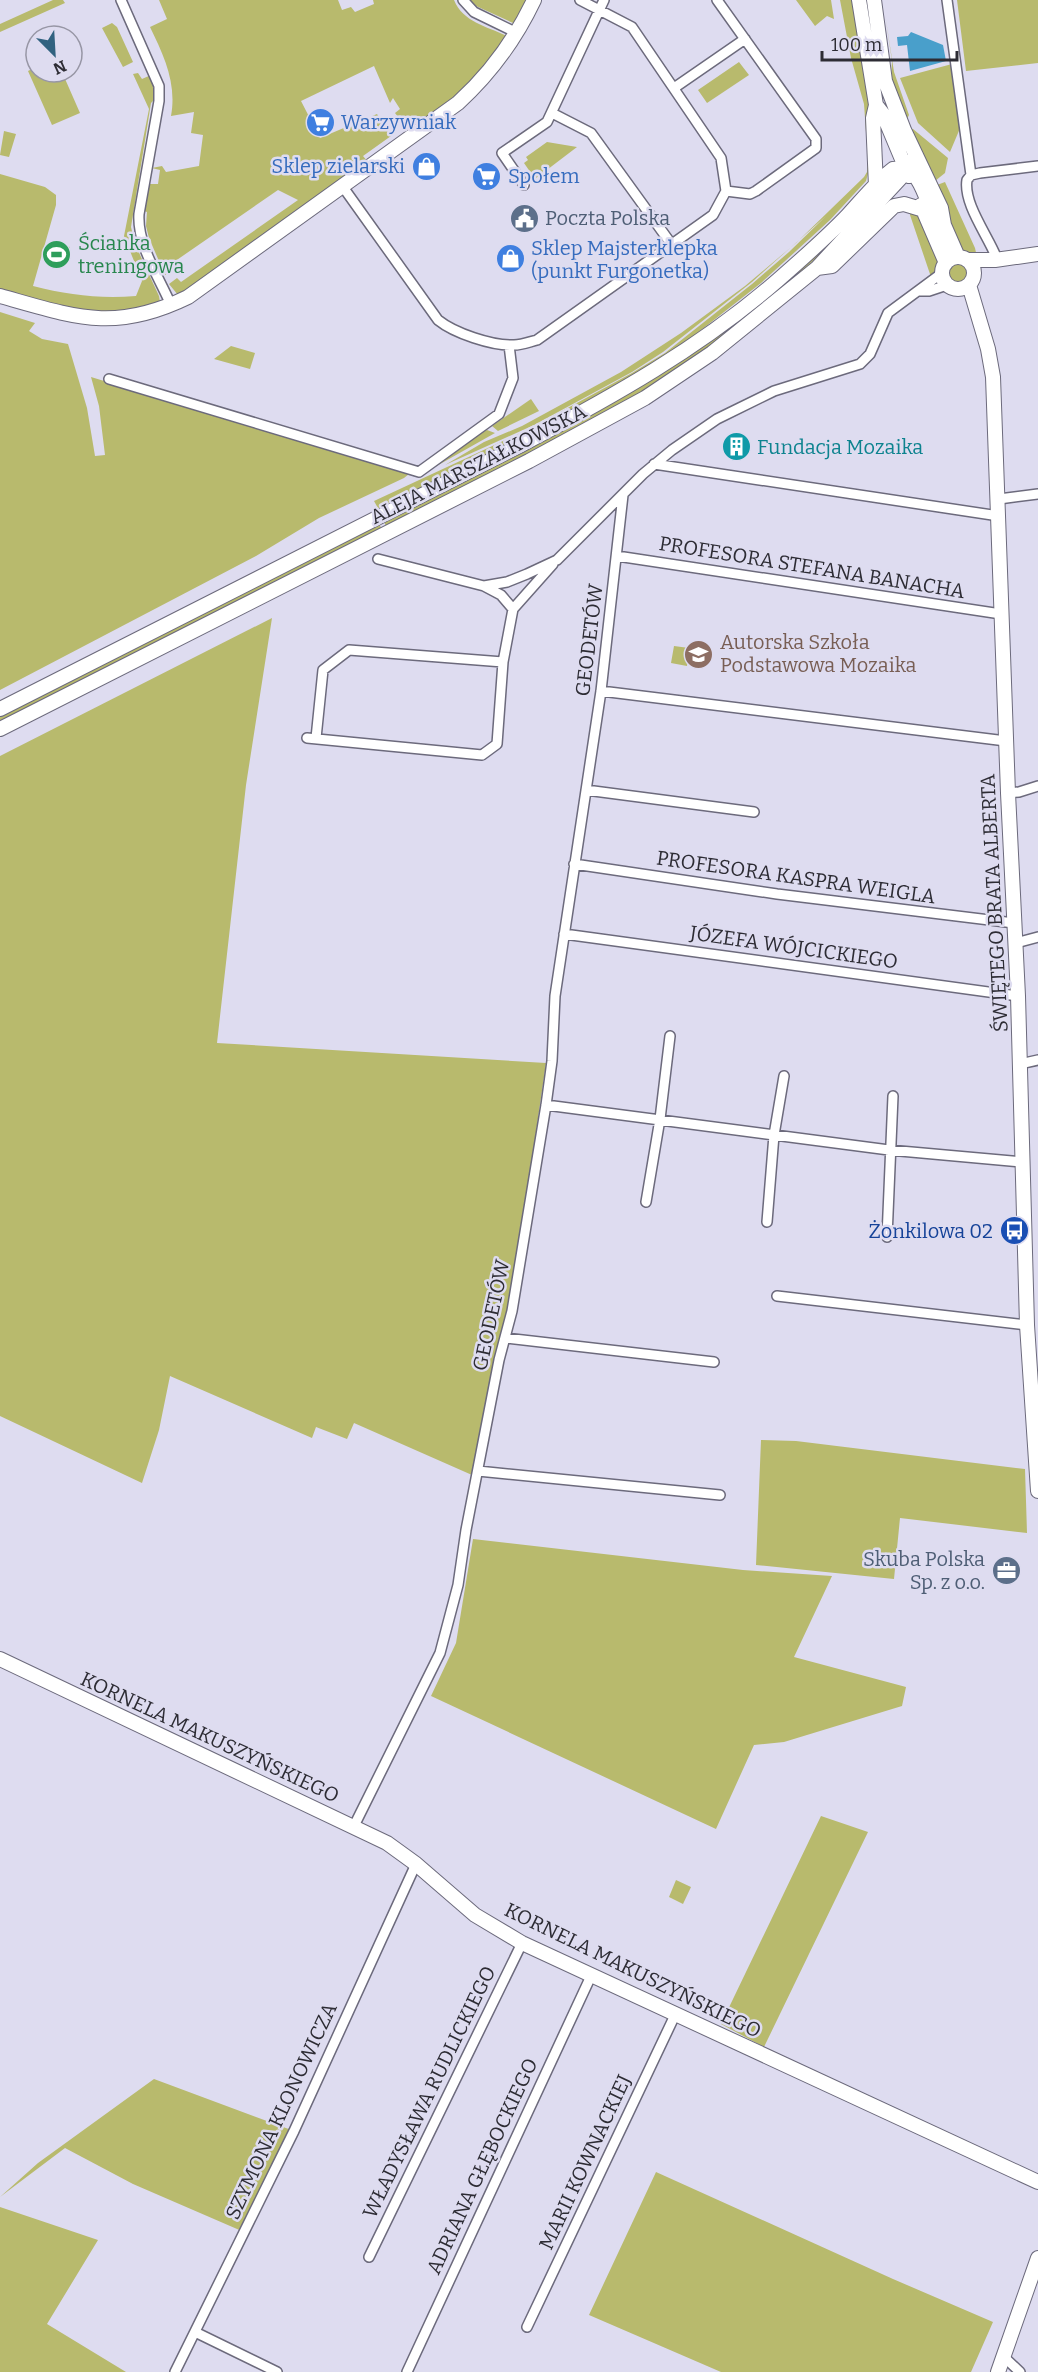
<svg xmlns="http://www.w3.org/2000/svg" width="1038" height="2372" font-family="Bitter,serif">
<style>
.green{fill:#b8ba6d}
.water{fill:#499fcb}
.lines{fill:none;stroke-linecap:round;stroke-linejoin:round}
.street-casing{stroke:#6c6a7c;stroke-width:12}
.secondary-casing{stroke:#6c6a7c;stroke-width:16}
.street{stroke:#fff;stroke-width:9}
.secondary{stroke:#fff;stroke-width:14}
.labels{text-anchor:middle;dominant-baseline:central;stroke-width:5;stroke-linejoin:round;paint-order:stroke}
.shop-label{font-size:20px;fill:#366cbe;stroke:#dedcf0;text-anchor:start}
.service-label{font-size:20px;fill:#4e5e75;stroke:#dedcf0;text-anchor:start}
.leisure-label{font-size:20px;fill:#27864d;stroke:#dedcf0;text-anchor:start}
.culture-label{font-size:20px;fill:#0d838f;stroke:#dedcf0;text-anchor:start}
.street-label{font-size:20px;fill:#2d2c34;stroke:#dedcf0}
.education-label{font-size:20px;fill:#785e54;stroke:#dedcf0;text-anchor:start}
.transit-label{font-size:20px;fill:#164399;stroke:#dedcf0;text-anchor:end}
</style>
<rect width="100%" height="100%" fill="#dedcf0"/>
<path class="green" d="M53,0H63L65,3L0,32V24Z
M159,0H338L342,10L351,7L355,12L374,4L373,0H454C463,22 486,26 507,36L506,40L465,89L410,132L395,113L400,109L393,98L390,103L374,66L301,101L320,138L377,114L391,136L363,156L368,162L208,278L178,295L169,284L177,278L181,282L298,200L278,190L171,264L173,270L165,275L149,238L146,226L147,212L144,211L149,184H158L160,170L152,168L162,166L166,172L199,166L203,135L191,133L194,112L171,116C177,83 164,56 150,27L167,19Z
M470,0H527L515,22L513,23L476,6Z
M796,0H831L834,19L827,16L815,26Z
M840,0H854L867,89L871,146H867L864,104L851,58Z
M957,0H1038V63L966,71Z
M885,14L894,72L909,115L906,121L891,78L892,61Z
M112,23L117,27L133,62L123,67L102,28Z
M739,62L749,75L707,103L698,90Z
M952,64L961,126L950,152L918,123L900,78Z
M36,67V72H62L80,113L52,125L28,71Z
M138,73L142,79L151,75L155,99L151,103L131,227L135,244L159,296L160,302L138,311L93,314L0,291V174L45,187L56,195V205L33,286C68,295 100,299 136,296L142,281L124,236L149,109L133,74Z
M913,129L948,158L945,173L935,181L910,130Z
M4,131L16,134L9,157L0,155Z
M547,142L577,147L535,179L524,163L528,160L526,157Z
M868,159H872L866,181L830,220L761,283L677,349L558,420L379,510L374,501L529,429L632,373L665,353L752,284L789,252L826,216L752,282L663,352L632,372L534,425L445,465L484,442L522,426L621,372L681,333L745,286L796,243L864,177L867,172Z
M889,178L891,181L824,251L765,304L741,324L634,399L387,528L383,520L682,360Z
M945,182L975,248L977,257L959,251L937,185Z
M910,210L918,214L939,264L931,277L910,215Z
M50,241L70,247L64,267L44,261Z
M949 273a9 9 0 1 1 18 0a9 9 0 1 1-18 0Z
M0,312L35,323L29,331L42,339L68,344L87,408L95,456L105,455L99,406L91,377L409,474L404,478L319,518L256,556L0,690Z
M231,346L255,353L250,369L214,359Z
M531,399L539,411L498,431L492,426Z
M487,430L495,433L433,468L483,432Z
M379,523L382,530L0,723V715Z
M272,618L246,785L217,1043L546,1063L516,1270L472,1475L354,1423L347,1439L316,1427L312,1438L170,1376L159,1430L142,1483L0,1416V756Z
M674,646L689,648L687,666L671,663Z
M761,1440L796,1441L1025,1469L1027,1533L900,1518L894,1579L756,1565Z
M473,1539L743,1570L832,1576L794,1657L906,1687L902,1706L784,1742L754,1745L716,1829L431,1696L456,1643Z
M821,1816L868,1832L764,2047L721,2024Z
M676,1880L691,1887L683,1904L669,1897Z
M154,2079L294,2131L244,2232L133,2184L65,2148L0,2197L38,2163Z
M656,2172L893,2279L993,2322L971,2372H721L589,2315Z
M0,2207L98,2240L47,2324L126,2372H0Z"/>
<path class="water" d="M911,32L943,45L946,61L910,71L907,45L898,46L897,37L908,36Z"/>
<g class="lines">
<defs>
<path id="street" d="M121,0L159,86V101L139,214C137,245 159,277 171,305
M463,0L474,12L517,33
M580,0L632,27L721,158L726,191
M947,0L971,175
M674,88L745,39
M552,113L591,133L672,245
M524,185L502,153L547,122L604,0
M343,187L438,320C454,333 492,346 514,345C522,345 529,342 537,340L713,215L726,191L750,194L756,191L816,148V139L717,0
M997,259C989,237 963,204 967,180L971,175L980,173L1038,166
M919,291H929L947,285
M109,379L419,472L499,414L513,378L509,345
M654,464L999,516
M999,499L1038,494
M617,556L1001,614
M378,559L484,586L507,582L527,574L557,560L643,474L672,450L717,419L774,391L860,364L870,354L888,313L942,273
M484,586L501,595L513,609
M601,691L1006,741
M307,738L482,755L497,744L503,662L513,609L553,564
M316,738L323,670L349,650L503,662
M586,790L754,812
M1008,793L1019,792L1038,786
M574,864L777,894L1014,923
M564,934L1018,996
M1016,943L1038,937
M1020,1064L1038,1060
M546,1105L889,1150L1022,1162
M646,1202L660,1119L670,1036
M767,1222L774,1135L784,1076
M887,1237L893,1096
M777,1296L1027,1325
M506,1338L714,1362
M478,1471L720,1495
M354,1826L440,1653L458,1585L466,1530L499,1360L512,1311L546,1105L552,1061L555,996L601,691L623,495
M369,2257L522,1943
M527,2327L676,2013
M195,2332L277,2372
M1003,2356L1020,2372
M175,2372L294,2131L416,1864
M407,2372L591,1976"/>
<path id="secondary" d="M859,0L876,105L873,118L876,186
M874,0L885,81L904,130L941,208L944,225L958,257
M876,105L883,114L909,176
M921,205L946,263
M942 273a16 16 0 1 1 32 0a16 16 0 1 1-32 0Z
M967,260H995L1038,254
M817,268L832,266L894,206L904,204L924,210
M969,285L988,349L993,377L1008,793L1018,996L1027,1325L1038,1491
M0,296C75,317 114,333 188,297L458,103C491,73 515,40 534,0
M0,709L521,445C612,397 700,348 778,280C802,259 826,238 848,215C862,200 876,182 893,169C920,165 922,192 932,210C935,216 940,220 944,225
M0,729L529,461L645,398L712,353L817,268L907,171L916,155
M0,1659L387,1843L416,1864L475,1915L522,1943L1038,2182
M998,2372L1038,2258"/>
</defs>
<use href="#street" class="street-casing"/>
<use href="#secondary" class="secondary-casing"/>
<use href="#street" class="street"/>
<use href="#secondary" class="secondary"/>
</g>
<defs>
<symbol id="supermarket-disc" viewBox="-11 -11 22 22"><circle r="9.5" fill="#3f7fe0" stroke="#dedcf0"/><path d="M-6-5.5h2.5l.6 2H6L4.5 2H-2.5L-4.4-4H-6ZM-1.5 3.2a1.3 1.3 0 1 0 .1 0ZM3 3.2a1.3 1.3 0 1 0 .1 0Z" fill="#fff"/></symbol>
<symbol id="shop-disc" viewBox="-11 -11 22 22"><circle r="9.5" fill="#3f7fe0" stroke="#dedcf0"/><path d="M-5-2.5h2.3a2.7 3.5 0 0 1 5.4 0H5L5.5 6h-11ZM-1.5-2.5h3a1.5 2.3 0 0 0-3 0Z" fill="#fff"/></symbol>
<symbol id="civic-disc" viewBox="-11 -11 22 22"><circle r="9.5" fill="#5c6f8a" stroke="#dedcf0"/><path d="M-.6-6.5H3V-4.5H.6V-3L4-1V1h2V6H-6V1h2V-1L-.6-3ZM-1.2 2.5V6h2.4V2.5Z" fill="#fff"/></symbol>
<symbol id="stadium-disc" viewBox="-11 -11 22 22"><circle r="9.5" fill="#2e9e5b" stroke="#dedcf0"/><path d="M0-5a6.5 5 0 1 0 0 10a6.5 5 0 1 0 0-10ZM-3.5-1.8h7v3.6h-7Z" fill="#fff"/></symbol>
<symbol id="building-disc" viewBox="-11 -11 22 22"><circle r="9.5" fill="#0f9aa8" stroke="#dedcf0"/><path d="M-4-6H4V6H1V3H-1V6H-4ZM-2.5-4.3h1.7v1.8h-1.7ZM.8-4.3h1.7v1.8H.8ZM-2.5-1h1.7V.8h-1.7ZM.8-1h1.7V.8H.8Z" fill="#fff"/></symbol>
<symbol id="school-disc" viewBox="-11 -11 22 22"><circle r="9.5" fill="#8d6e63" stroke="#dedcf0"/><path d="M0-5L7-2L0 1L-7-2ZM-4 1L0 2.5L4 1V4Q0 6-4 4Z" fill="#fff"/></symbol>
<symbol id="bus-disc" viewBox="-11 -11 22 22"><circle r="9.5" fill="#1a4fb4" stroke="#dedcf0"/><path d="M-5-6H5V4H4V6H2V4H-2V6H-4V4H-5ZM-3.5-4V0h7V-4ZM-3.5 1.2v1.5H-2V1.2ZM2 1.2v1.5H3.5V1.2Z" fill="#fff"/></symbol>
<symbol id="office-disc" viewBox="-11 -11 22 22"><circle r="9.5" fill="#5c6f8a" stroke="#dedcf0"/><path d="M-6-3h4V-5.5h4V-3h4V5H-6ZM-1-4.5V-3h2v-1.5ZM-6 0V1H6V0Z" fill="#fff"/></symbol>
</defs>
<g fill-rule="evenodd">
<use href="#supermarket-disc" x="304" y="106" width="33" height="33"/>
<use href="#shop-disc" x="410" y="150" width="33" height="33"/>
<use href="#supermarket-disc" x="470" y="160" width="33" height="33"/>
<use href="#civic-disc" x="508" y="202" width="33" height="33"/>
<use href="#stadium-disc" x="40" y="238" width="33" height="33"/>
<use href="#shop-disc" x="494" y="242" width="33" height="33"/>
<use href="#building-disc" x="720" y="430" width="33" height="33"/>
<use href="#school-disc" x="682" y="638" width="33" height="33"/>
<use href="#bus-disc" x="998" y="1214" width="33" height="33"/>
<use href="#office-disc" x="990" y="1554" width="33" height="33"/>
</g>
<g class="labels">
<g class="shop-label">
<text x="341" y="122">Warzywniak</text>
<text x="405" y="166" text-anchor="end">Sklep zielarski</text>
<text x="508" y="176">Społem</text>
<text x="531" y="248">Sklep Majsterklepka<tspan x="531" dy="23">(punkt Furgonetka)</tspan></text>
</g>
<g class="service-label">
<text x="545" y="218">Poczta Polska</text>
<text x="985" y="1559" text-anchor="end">Skuba Polska<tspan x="985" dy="23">Sp. z o.o.</tspan></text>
</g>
<g class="leisure-label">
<text x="78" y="243">Ścianka<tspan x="78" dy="23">treningowa</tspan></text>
</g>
<g class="culture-label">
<text x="757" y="447">Fundacja Mozaika</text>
</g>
<g class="street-label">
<text transform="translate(478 464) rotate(-27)">ALEJA MARSZAŁKOWSKA</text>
<text transform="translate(812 567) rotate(9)">PROFESORA STEFANA BANACHA</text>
<text transform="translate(589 640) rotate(-83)">GEODETÓW</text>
<text transform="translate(796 877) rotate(8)">PROFESORA KASPRA WEIGLA</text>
<text transform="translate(994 903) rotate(-93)">ŚWIĘTEGO BRATA ALBERTA</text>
<text transform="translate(794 947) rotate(8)">JÓZEFA WÓJCICKIEGO</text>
<text transform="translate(491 1315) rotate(-78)">GEODETÓW</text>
<text transform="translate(210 1737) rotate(25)">KORNELA MAKUSZYŃSKIEGO</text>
<text transform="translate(633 1970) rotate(26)">KORNELA MAKUSZYŃSKIEGO</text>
<text transform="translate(429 2092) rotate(-64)">WŁADYSŁAWA RUDLICKIEGO</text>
<text transform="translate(281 2111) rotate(-65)">SZYMONA KLONOWICZA</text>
<text transform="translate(585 2162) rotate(-65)">MARII KOWNACKIEJ</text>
<text transform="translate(482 2166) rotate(-65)">ADRIANA GŁĘBOCKIEGO</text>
</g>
<g class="education-label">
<text x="720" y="642">Autorska Szkoła<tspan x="720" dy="23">Podstawowa Mozaika</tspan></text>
</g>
<g class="transit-label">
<text x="993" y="1231">Żonkilowa 02</text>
</g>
</g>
<g transform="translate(54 54) rotate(156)"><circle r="28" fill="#dedcf0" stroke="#9796a5" stroke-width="1.5"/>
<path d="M0-4.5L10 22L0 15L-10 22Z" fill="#316280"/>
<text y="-9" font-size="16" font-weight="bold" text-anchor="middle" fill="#2d2c34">N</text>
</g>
<path d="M822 51v9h135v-9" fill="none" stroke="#2d2c34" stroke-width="3"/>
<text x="831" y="51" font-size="18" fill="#2d2c34" stroke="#dedcf0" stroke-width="4.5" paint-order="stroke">100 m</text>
</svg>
